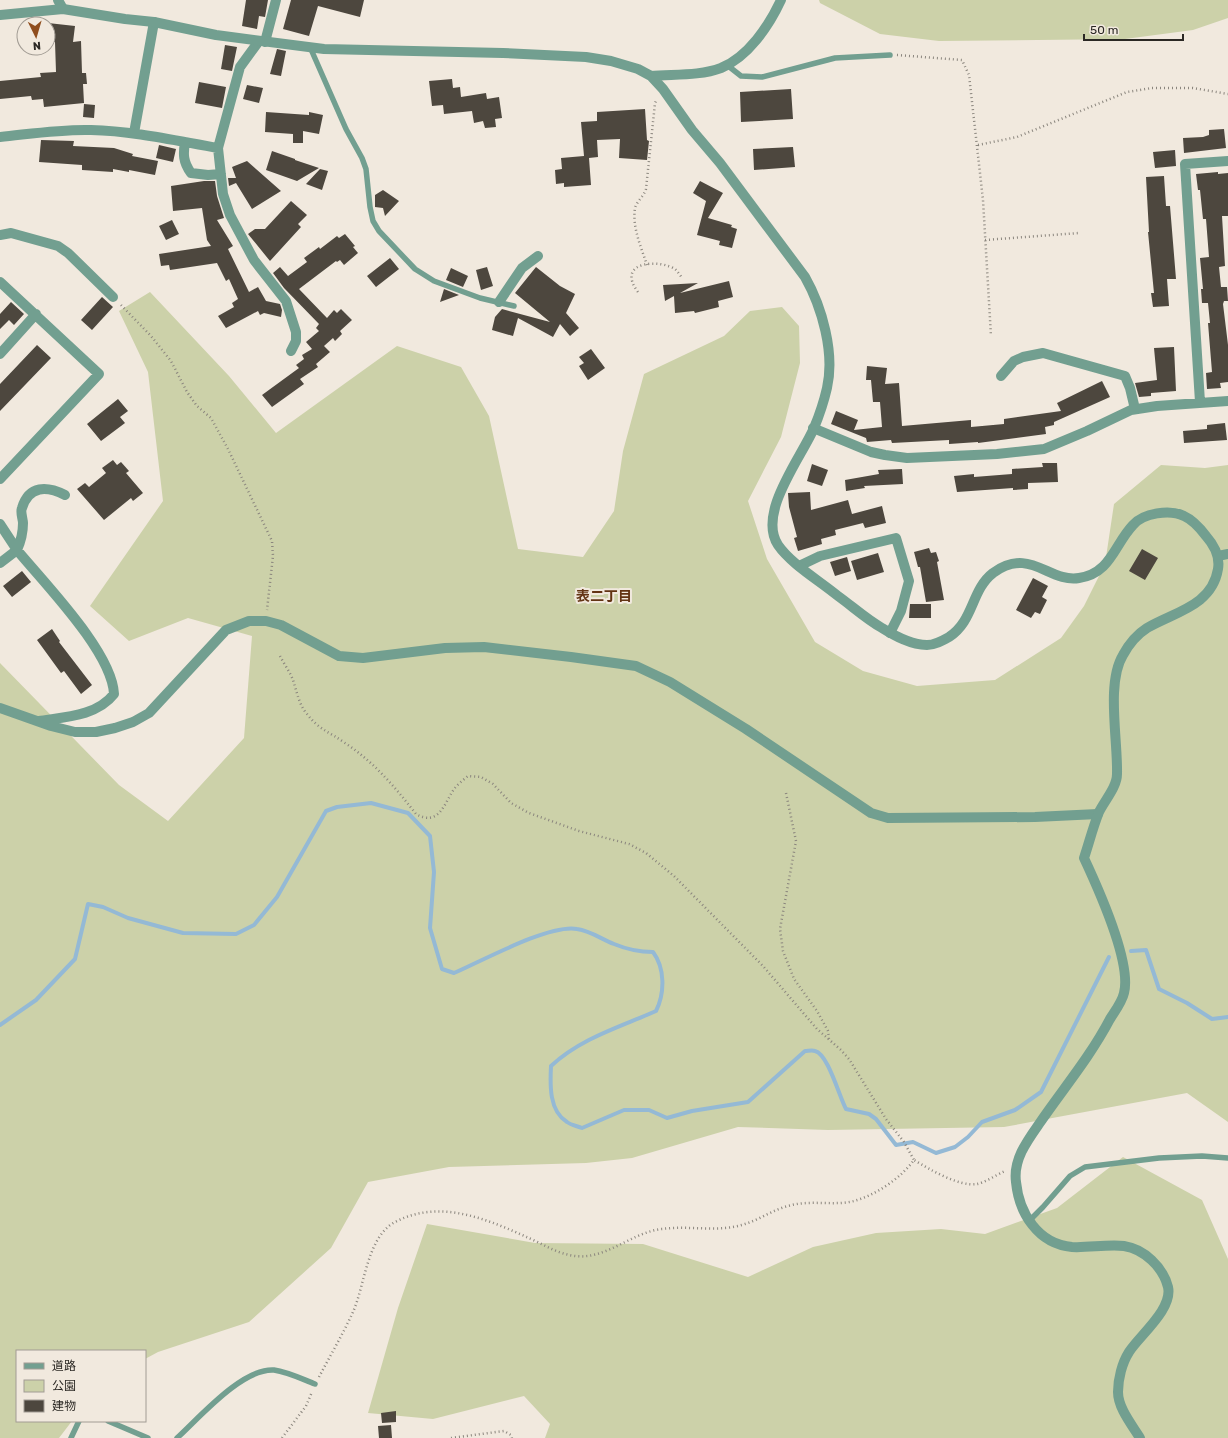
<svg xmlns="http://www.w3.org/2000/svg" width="1228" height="1438" font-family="Rubik,'Noto Sans JP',sans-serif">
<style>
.green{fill:#ccd1a9}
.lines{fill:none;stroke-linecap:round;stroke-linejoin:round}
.stream{stroke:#94b9d5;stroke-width:4}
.building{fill:#4d473e}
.path{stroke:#8b867e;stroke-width:2.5;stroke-dasharray:1 3;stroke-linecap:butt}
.service{stroke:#729f90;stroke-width:5.5}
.minor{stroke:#729f90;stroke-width:10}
.tertiary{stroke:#729f90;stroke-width:10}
.labels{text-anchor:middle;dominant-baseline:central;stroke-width:4;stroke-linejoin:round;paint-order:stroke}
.neighbourhood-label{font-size:14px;font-weight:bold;fill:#623313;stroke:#f1e9de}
</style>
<rect width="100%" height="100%" fill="#f1e9de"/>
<path class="green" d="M819,0H1228V18L1193,30L1125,39L939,41L880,34L820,3Z
M150,292L229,376L276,433L397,346L461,367L489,416L518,549L583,557L614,511L623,451L644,374L724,336L750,311L782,307L799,326L800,363L781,437L748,501L767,559L815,642L863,671L917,686L995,680L1061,638L1084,606L1105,564L1114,504L1161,465L1205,468L1228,465V1122L1187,1093L1004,1127L828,1130L738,1127L632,1158L586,1163L449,1167L368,1182L331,1248L249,1322L158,1352L145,1359V1351H17V1421H72L59,1438H0V663L119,785L168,821L244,738L252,636L188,618L129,641L90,606L163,501L148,372L119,311Z
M1123,1157L1202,1200L1228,1259V1438H545L550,1424L524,1396L433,1419L368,1413L398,1308L427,1224L535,1243L643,1244L748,1277L813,1247L876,1233L941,1229L985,1234L1057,1208Z"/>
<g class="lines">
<path class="stream" d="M1131,951L1146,950L1159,989L1187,1003L1212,1019L1228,1017
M0,1025L36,1000L75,959L88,904L103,907L128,918L183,933L236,934L254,925L277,897L326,811L337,807L371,803L408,813L430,836L434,872L430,928L442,969L454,973C482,961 549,924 577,929C591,931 601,939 614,944C626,949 640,952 653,952C665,968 665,993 656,1011C620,1027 581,1038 551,1066C550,1085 549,1111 567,1122C571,1125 577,1126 582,1128L624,1110H649L667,1118L692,1111L748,1102L805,1051C808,1051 812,1050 815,1051C828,1054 839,1096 846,1109L869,1114L876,1119L896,1145L913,1142L936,1153L955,1147L968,1137L982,1122L1015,1110L1041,1092L1109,957"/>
</g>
<path class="building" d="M246,0H268L265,17L259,16L257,29L242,26Z
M291,0H364L360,17L318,6L309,36L283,29Z
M48,23L75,26L73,42L81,41L82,73H86L87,84H83L84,103L44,107L43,99L32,100L31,96L0,99V81L41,77L40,73L56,72L55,42H48Z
M225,45L237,47L232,71L221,69Z
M277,49L286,51L281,76L270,74Z
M452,79L453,88L460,87L461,97L486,93L487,99L499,97L502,118L495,119L496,127L485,128L483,121L474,123L472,111L444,114L443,105L432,106L429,81Z
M199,82L226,87L222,108L195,103Z
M247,85L263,88L259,103L243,99Z
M791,89L793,119L741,122L740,92Z
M84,104L95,105L94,118L83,117Z
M645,109L647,140L649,141L647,160L619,158L620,139L597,140L598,157L589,158L591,185L564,187V183L556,184L555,170L562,169L561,158L584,156L581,122L597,121V112Z
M266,112L309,115V112L323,115L319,134L303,131V143H293V134L265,132Z
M1224,129L1226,148L1184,153L1183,138L1203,137L1209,135V130Z
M41,140L74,141L73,146L114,148L133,154L132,156L158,161L155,175L129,170V172L113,169V172L82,170V165L39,162Z
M159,145L176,149L173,162L156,158Z
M793,147L795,167L754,170L753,149Z
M1175,150L1176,166L1155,168L1153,152Z
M272,151L295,159V160L319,168L297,181L266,170Z
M247,161L281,191L252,209L236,183L229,186L228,178H236L232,167Z
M320,169L328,171L322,190L306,184Z
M1218,172V174L1228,173V216H1222L1225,266L1219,267L1221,287H1227L1228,301H1224L1223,304L1228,345V382L1220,383L1221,388L1207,389L1206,373L1212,372L1208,323H1210L1208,303H1202L1201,289H1203L1200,258L1209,257L1206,219H1203L1200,190H1198L1196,174Z
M1164,176L1166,206H1170L1176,279H1167L1169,306L1153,307L1151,293H1154L1148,232H1149L1146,177Z
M204,181H215L217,196L224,218L217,220L233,246L228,249L249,292L258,287L266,301L280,304L282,310L281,317L264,313L260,315L258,311L226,328L218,316L234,307L232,303L238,299L229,279L226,281L217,263L170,270L169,265L161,266L159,254L211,246L207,240L202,208L173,211L171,186Z
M700,181L723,193L708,218L732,225L731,227L737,229L732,248L719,245L720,241L697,235L706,201L693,193Z
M383,190L399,201L385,216L383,208L375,207V195Z
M291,201L307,215L298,224L301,227L270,261L248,234L255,229H265Z
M172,220L179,234L166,240L159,226Z
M345,234L355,246L353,247L358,253L344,265L340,260L337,262L336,261L299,289L327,318L334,310L337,313L341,309L352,320L340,331L342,334L335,341L333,338L324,346L330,352L316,364L318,367L300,379L304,384L272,407L262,395L299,368L296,365L304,359L302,355L312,349L306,342L319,331L316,328L319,324L284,288L273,273L280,267L288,276L307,262L304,258L319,247L320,249L337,236L339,238Z
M390,258L399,269L376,287L367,276Z
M487,267L493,286L481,290L476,270Z
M536,267L560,286L575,294L566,313L579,328L570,336L560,324L553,337L518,318L513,336L492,330L495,317L502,309L550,322L515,293Z
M451,268L468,276L463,287L446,280Z
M729,281L733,297L718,301L719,307L695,313L694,311L675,313L674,296L665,301L663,285L698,283L680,293Z
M444,289L459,295L440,302Z
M102,297L113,307L92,330L81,320Z
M11,302L24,314L14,325L9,320L0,329V314Z
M37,345L51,358L0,411V384Z
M1174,347L1176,391L1151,393V396L1139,397L1135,383L1157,380L1154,348Z
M591,349L605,368L588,380L579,366L584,363L579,357Z
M867,366L887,368L885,384L899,383L902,426L971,420V427L1004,424V419L1061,411L1057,403L1102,381L1110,397L1054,422V425L1045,427L1046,434L978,443V442L949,444V440L892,443L891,440L867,442L866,438L831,424L836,411L858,420L854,430L882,427L880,402H873L871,380H866Z
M118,399L128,411L120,417L125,423L101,441L87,424Z
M1225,423L1227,440L1184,443L1183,431L1207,429V425Z
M113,460L117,465L121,462L129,471L126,473L143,493L133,501L131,498L104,520L77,489L85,483L89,487L106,473L102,468Z
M1042,463H1057L1058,482L1028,483V489L1013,490V488L957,492L954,476L974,474V477L1012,474V469L1043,467Z
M812,464L828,470L822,486L807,481Z
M902,469L903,484L864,486L865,488L846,491L845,480L879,474L878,470Z
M810,492L811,510L848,500L852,514L882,506L886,523L865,528L863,523L835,530L836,535L821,539L822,544L798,551L794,538L797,537L789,507L788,493Z
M929,548L931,553L936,552L939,561L937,562L944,600L926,602L920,567H918L914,552Z
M1142,549L1158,558L1145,580L1129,571Z
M878,553L884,572L857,580L851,561Z
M847,557L851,571L835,576L830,562Z
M22,571L31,582L12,597L3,586Z
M1033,578L1048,586L1042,597L1047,600L1040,614L1035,612L1031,618L1016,610Z
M910,604H931V618H909Z
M52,629L60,641L59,642L92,685L81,694L64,671L61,673L37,640Z
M396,1411V1422L382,1423L381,1413Z
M391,1425L392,1438H379L378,1426Z"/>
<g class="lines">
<path class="path" d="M897,55L962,60L969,75L983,200L991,336
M978,145L1017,137L1127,92L1152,88H1193L1228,94
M985,240L1079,233
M647,265C641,247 632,227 635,208C637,201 644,196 646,189L655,103L657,99
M638,292C614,260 663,259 676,270C678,272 680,275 682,278
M121,305L151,336L171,361L187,392L197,406L211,418L228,449L272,541L273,556L267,610
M280,656C284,664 290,672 293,680C297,692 299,705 307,714C319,730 330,732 345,743C374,762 395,787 416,814C439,827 444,804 454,789C458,784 463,780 468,776L481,777L493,784L511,803L529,813L579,831L629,844L646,853L674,876L763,966L817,1029L841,1050L849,1059L886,1119L904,1142L914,1160
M786,793L796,841L780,929L783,951L794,979L817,1011L828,1031L829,1040
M319,1377C330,1356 343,1334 353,1312C365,1285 367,1237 395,1222C441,1198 489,1220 531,1239C546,1246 559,1254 575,1256C606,1260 632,1232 662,1229C689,1225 718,1233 745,1224C761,1219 776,1208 792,1205C813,1200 835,1206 854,1201C876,1195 901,1178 914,1160C929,1169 959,1187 977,1184C986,1182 996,1175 1005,1171
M282,1438L306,1406L312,1392
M451,1438L504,1431L511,1435L512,1438"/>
<path class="service" d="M310,47L346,129L362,158L366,169L370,207L373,221L379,231L415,269L434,281L480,298L514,306
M727,65L741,76L762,77L835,58L890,55
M1029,1221L1043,1207L1070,1176L1085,1167L1159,1158L1202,1156L1228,1158
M108,1421L148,1438
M71,1438L79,1421
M177,1438C199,1418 242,1368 274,1370C288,1372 302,1379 315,1384"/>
<path class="minor" d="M58,0L63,9
M265,42L276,0
M134,133L154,22
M0,137C30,134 61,129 91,130C134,131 177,141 218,148L240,67L259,41
M185,142C183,154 183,162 191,173L208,175L221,174
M218,148L223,194L230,215L254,260L286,301L296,332V341L291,351
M0,235L11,233L58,246L68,253L113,297
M0,282L99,374L0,479
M499,302L522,268L538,256
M0,354L36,314
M1001,376L1014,361L1023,357L1043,353L1125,376L1130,388L1135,409
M1200,402L1185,164L1228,161
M813,428L871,452L885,455L907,458L997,454L1044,449L1087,431L1131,410L1157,406L1228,401
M0,524L17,550L0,563
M1218,556L1228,554
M799,566L820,556L896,538L909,581L901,611L890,633
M0,708L51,726L75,732H96L115,728L133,722L149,713L226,630L249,621H266L281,625L339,656L363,658L445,648L484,647L571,657L636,666L670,682L746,729L871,813L888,818L1035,817L1098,814
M39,721C65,717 97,716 114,694C112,652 45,584 17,550C21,541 23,533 23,523C23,519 20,512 22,508C29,485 47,486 65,495"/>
<path class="tertiary" d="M0,15L63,9L125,19L154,22L216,35L324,49L503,53L586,57L611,61L638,69L651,76L663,89L692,130L720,163L805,277C822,307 835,353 827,388C824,401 819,416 814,428C801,458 757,513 778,545C791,564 820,581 838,596C852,606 866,619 882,628C895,636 911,645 927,645C935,645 942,641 949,637C974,621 971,590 993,573C1030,546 1049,583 1079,578C1111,573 1114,545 1133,525C1143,513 1170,509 1184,516C1193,520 1200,528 1206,536C1214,545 1220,557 1218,569C1212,606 1174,612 1147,628C1136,635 1129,644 1123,655C1106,683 1118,740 1117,774C1117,787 1105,800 1099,812C1093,827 1089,843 1084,858C1098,888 1132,962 1124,993C1122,1002 1115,1011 1110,1019C1090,1057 1063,1089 1039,1124C1027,1141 1013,1160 1016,1182C1019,1213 1038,1244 1072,1247C1088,1248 1108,1244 1124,1246C1144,1249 1163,1267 1168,1287C1173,1309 1140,1335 1129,1352C1122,1363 1118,1379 1118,1392C1118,1408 1132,1425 1140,1438
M651,76C673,74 700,76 721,68C748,57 769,26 781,0"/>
</g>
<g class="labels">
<g class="neighbourhood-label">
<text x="604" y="596">表二丁目</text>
</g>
</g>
<rect x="16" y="1350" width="130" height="72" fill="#f1e9de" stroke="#a29c94"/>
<rect x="24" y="1363" width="20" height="6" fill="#729f90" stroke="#a29c94"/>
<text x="52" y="1370" font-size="12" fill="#2b2824">道路</text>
<rect x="24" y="1380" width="20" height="12" fill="#ccd1a9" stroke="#a29c94"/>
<text x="52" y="1390" font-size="12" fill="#2b2824">公園</text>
<rect x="24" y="1400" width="20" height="12" fill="#4d473e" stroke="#a29c94"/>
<text x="52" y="1410" font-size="12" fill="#2b2824">建物</text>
<g transform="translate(36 36) rotate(175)"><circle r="19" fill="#f1e9de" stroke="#a29c94"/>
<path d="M0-3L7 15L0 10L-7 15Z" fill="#8f4d1d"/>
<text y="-6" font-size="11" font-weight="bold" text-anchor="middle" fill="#2b2824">N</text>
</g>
<path d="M1084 34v6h99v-6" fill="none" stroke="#2b2824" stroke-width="2"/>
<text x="1090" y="34" font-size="12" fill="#2b2824" stroke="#f1e9de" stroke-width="3" paint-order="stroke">50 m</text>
</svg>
